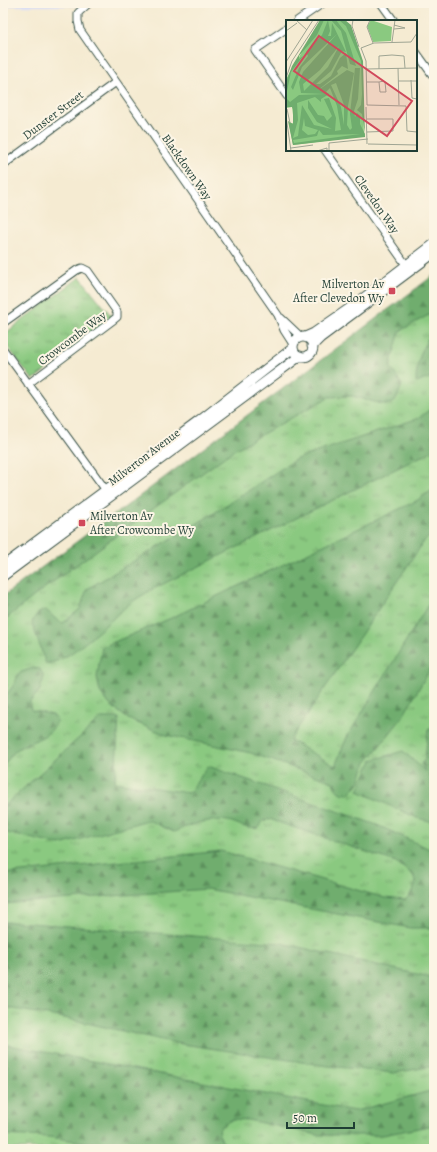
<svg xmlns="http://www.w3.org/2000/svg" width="437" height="1152" font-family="Alegreya,serif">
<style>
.built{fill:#d1d9f9}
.grass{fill:url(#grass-tufts);stroke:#54835a}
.forest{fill:url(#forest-firs);stroke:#477551}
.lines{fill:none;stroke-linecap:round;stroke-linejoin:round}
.minor-casing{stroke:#3f574c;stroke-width:9}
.tertiary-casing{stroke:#3f574c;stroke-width:11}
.minor{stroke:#fff;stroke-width:7}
.tertiary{stroke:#fff;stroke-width:9}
.poi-dot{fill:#d1495b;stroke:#fcf5e5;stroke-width:1.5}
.labels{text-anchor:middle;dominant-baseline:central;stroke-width:4;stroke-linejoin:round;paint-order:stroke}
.street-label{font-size:12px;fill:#1f3d34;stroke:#fcf5e5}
.poi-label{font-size:12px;fill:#1f3d34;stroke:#fcf5e5;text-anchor:end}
.inset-road{fill:none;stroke:#9fa593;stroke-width:1}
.view{fill:#d1495b;fill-opacity:0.15;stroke:#d1495b;stroke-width:2}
.inset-edge{fill:none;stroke:#1f3d34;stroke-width:2}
</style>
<defs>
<pattern id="grass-tufts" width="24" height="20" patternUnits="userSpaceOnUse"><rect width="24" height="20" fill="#8ac980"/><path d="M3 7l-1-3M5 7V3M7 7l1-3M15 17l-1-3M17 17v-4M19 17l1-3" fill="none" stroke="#70a46a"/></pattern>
<pattern id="forest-firs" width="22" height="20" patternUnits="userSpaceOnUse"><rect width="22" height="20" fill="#6fad6e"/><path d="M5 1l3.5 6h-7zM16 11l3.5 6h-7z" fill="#5b8e5b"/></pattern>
</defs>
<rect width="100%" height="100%" fill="#fcf5e5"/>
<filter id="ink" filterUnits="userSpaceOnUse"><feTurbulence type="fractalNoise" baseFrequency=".025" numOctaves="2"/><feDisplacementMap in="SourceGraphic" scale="8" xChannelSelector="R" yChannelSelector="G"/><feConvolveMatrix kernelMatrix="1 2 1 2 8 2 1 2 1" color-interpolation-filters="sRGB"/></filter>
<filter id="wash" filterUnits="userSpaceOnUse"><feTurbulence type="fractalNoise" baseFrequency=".012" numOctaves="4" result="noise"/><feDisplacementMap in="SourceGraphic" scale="16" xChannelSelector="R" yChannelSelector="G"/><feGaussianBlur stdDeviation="0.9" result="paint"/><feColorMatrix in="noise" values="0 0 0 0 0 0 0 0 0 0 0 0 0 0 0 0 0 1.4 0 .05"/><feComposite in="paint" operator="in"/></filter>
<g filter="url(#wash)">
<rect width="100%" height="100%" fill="#f5ebd2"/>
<path class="built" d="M3,3H81L76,6H3Z"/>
<path class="grass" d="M80,277L113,318L33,380L3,341V335Z
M434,288V1149H3V608Z"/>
<path class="forest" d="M434,275V312L400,331L390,366L402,385L396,400L390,404H382L352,396L329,397L234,450L42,590L3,621V596L110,517L121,510Z
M434,330V377L416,382C416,364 422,344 434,330Z
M434,406V450L151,590C144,595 135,599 128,605C108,622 71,661 46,664L32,623C35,615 38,612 46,610L57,620L63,623L80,609L87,589L211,515L296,459L419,418Z
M434,489V533L425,540L290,740L335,766L347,737L434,595V662L402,718L365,764L359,783L349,794C339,794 336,791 333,782L251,753L166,735L128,719L110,705L100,692L97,677L102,647L169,619L416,501Z
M33,668L40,669L44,677L40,690L30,702L31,710L53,715L57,720C52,738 31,740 18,749C12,753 8,760 3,766V699L13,686L19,673Z
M101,718H119L115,782L189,793L208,766L377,825L434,851V928H410L207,889L3,904V874L221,851L385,898L405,900L410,895L416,883L413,875L396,862L269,819L263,821L259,828C248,830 243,826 232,822C213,817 191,824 174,832L148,820L60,845L3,832V807Z
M428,729H434V771L429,775L434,781V822L417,818L358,791L372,760L403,751L426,772L421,764L425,759Z
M3,922H18L281,943L434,978V1066L394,1073L328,1066L176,1043L64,1018L3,1007Z
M3,1044L355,1111L434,1090V1125L383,1135H318L248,1120L233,1119L221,1126L218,1133L227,1149H130L49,1137L3,1135Z"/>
</g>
<g filter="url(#ink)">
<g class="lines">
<defs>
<path id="minor" d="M89,3L78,13V21L80,30L278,315L284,330L293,344
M381,3L394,21
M297,21L323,3
M287,28L255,50L287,96
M416,52L434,77
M325,150L409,269
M3,165L116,82
M281,318L301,337
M3,323L77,270L82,268L88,271L117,312V317L112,321L28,384
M3,349L108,493"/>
<path id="tertiary" d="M305,337L314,333L353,306L434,244
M293 347a10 10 0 1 1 20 0a10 10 0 1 1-20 0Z
M312,346L320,338L434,253
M3,566L198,422L293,348
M3,576L300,356"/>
</defs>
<use href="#minor" class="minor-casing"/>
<use href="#tertiary" class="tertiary-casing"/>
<use href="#minor" class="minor"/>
<use href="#tertiary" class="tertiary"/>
</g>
</g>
<g class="poi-dot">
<rect x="388" y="287" width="8" height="8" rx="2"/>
<rect x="78" y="519" width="8" height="8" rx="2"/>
</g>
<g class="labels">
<g class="street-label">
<text transform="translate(53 115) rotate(-37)">Dunster Street</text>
<text transform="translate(187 167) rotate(55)">Blackdown Way</text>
<text transform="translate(377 204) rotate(55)">Clevedon Way</text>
<text transform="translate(72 338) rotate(-37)">Crowcombe Way</text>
<text transform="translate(144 457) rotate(-37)">Milverton Avenue</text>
</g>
<g class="poi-label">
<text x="384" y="284">Milverton Av<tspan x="384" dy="14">After Clevedon Wy</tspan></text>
<text x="90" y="516" text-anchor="start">Milverton Av<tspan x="90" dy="14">After Crowcombe Wy</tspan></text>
</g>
</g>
<g transform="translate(286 20)">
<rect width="131" height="131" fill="#f5ebd2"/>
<path d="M35,0H55L63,5L76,41L78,116L7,125L3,104L8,103L6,87L0,88V59ZM85,0L106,7L105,21L87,22L81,6Z" fill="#8ac980"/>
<path d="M34,0H38L31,15L13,36V39L17,36L5,52L0,76V62L6,46ZM42,0L44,11L42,16H45L46,3L60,32L56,31L45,51L30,64H34L45,56L54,38L60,33L62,49L56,46L51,51L52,54L31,71L61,50L68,53L62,86L61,105L64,110L66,108L64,94L69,48H74L72,79L68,91L69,97L71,93L74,96V104L79,114L76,94L71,90L75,85L76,74L75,41L60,6L53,0H59L65,5L77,41L79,117L7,125L2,101L7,104V89L6,87H0V78L4,82L13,75L39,74L15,73L13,62L17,52L51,14L16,47L7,70L5,67L13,48L22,36L20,32L36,15ZM53,26L42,47L18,71L17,64L34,50ZM50,63L58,85V105L55,87L45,65ZM44,68L51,86L55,110L49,111L50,98L43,78L38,79L46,96L41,101L38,96L32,95L22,80V88L31,102L46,109L28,105L16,85L12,116L7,118L12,100L11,83L29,77L35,82V79L43,74L40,72ZM18,98L19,106L32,110L29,114L22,115L16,110ZM33,110L37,115L74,114L8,123L7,120L31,116ZM45,0H50L60,13L70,46L64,44L55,11Z" fill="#6fad6e" fill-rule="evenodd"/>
<path class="inset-road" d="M10,0L21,10M67,0L66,6L73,27M84,0L81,7L87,23M108,9L119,8L108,5M0,11L11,3M106,22L109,0M75,28L88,23L125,22L131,13M75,28L80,41L81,85M0,42L27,0M112,48L113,85M80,49L131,48M93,49V36L106,35L118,36L119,48M0,58L6,41L33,0M125,60L126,78L131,79M112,61H131M81,62H93L98,61L99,62L100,72H94L93,62M81,85L120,86L121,111L131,112M80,87L81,124M1,89L4,103M0,96L5,131M81,99H107V111L81,112M82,124L131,125M5,128L27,125M31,131L41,128V131M43,131V123L82,119"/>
<path class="view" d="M33,16L126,81L101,116L8,51Z"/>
<rect width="131" height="131" class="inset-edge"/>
</g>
<rect width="437" height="1152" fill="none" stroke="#fcf5e5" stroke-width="16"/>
<path d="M287 1122v6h67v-6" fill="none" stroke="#1f3d34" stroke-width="2"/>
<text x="293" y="1122" font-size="12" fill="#1f3d34" stroke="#fcf5e5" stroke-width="3" paint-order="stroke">50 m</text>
</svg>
